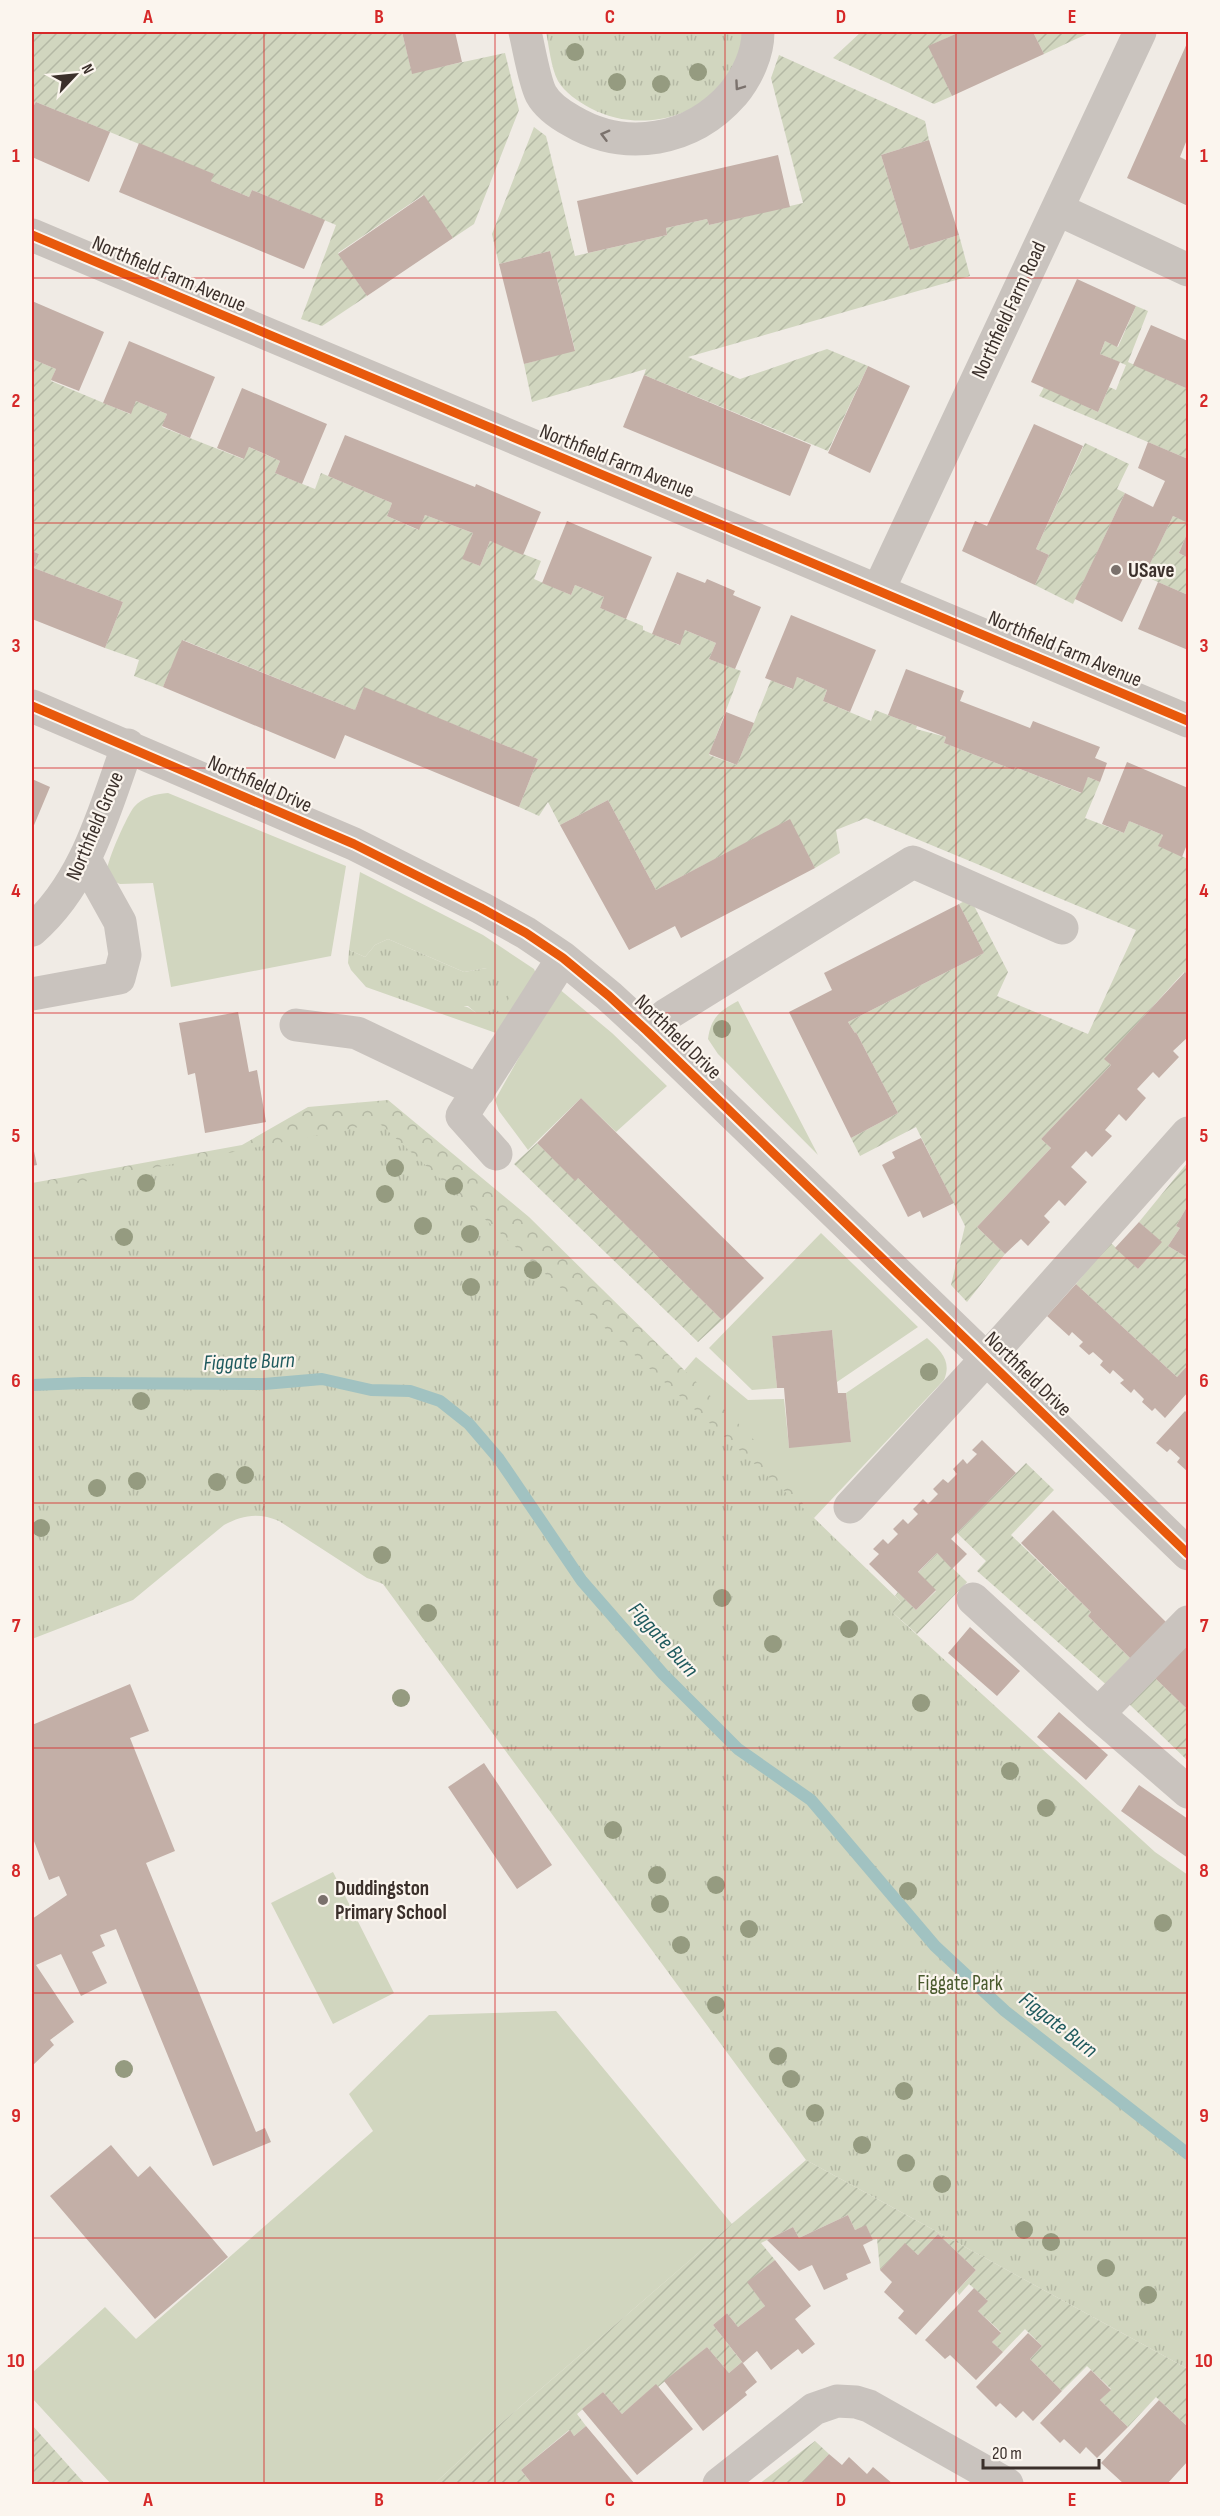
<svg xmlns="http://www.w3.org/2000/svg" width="1220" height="2516" font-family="'Sofia Sans Condensed',sans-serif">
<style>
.grass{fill:#d1d6bf}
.forest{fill:url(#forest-crowns)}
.park{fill:url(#park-tufts)}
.garden{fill:url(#garden-furrows)}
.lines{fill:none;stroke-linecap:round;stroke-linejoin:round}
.stream{stroke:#a1c2c1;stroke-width:12}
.building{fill:#c3afa7}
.minor{stroke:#c9c3be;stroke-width:33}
.cycleway-casing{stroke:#fbf5ee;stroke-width:13}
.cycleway{stroke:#e8590c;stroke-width:9}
.tree{fill:#959b80}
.oneway{stroke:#7b726d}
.grid{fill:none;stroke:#d62828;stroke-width:1.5;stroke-opacity:0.55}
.poi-dot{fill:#7a716c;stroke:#fbf5ee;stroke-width:2}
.labels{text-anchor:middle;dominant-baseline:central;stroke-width:4.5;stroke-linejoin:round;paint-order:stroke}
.street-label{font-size:21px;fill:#3b302b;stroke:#fbf5ee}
.poi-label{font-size:21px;font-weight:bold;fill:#3b302b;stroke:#fbf5ee;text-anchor:start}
.park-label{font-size:21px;fill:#4a5a2e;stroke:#fbf5ee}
.water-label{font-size:22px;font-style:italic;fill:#1f5a5e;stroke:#fbf5ee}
.neatline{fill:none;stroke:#d62828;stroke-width:2}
.grid-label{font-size:20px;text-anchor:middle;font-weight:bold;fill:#d62828}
</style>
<defs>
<pattern id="forest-crowns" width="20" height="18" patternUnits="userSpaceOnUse" patternTransform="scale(1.5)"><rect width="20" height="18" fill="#d1d6bf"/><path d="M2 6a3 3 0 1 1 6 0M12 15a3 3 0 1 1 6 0" fill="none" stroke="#b4b8a4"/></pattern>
<pattern id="park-tufts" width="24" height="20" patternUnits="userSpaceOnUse" patternTransform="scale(1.5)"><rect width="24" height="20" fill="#d1d6bf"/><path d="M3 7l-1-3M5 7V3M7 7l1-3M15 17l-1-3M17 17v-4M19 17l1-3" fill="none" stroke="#b4b8a4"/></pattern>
<pattern id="garden-furrows" width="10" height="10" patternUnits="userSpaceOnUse" patternTransform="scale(1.5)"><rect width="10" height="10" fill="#d1d6bf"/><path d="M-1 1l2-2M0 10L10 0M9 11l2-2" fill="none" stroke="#b4b8a4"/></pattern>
</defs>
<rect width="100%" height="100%" fill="#f0ebe5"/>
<path class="grass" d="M168,793L346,866L331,956L171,987L153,883L120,884L111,880C110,879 107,872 107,872C106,862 128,814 134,807C143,797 155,794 168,793Z
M360,872L483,935L534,969L536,974L496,1033L442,1014C453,1003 465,1003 476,1013L487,968L464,972L388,939L375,945L365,957L349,950Z
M558,988L612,1033L667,1086L616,1132L581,1098L528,1150L499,1111L495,1100Z
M738,1001L818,1155L718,1054L708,1039C711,1017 720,1011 738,1001Z
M821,1233L918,1327L837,1382L832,1330L772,1336L777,1388L752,1390L709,1348Z
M927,1338C941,1351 952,1361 944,1380L814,1518L682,1373L696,1357L748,1400L784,1399L789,1447L851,1442L846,1393Z
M333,1872L394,1993L333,2024L271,1903Z
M556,2011L732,2224L491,2432L434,2484H111L32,2398V2373L105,2307L136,2339L373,2131L349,2094L429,2015Z"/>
<path class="forest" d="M388,1100L529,1217L750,1435L814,1518L32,1215V1183L242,1145L308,1107Z"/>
<path class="park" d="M546,32H743C738,107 652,141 590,108C579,102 564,92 558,81C551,68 549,46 546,32Z
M388,939L464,972L487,968L497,970L505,977L510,986V996L505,1006L497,1013L487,1015L476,1013L468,1006H456L442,1014L366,987L351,970L348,963L349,950L365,957L375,945Z
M379,1123L814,1518L901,1602L892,1612L1155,1852L1188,1875V2369L806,2160L383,1584L367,1578L279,1521C259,1512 242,1515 224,1525L133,1600L32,1639V1192Z"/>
<path class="garden" d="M32,32H402L412,73L505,53L519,110L474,224L453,238L423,195L338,253L367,296L322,326L301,319L336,225L252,190L249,197L211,181L213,174L36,102L32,108Z
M861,32H960L929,46L952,96L934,104L833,58Z
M1033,32H1091L1044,54Z
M779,55L925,121L929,140L881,155L910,250L959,235L970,276L688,357L740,379L827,349L868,366L828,451L644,375L646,369L532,402L524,364L575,350L550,251L499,264L492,234L534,127L546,136L575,256L667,235L666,228L707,219L709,225L803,203L771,78Z
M1136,306L1148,311L1128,362L1188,389V459L1039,396L1044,387L1098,412L1109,387L1116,390L1126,365L1100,354L1105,341L1118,347Z
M32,359L56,369L51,381L130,414L136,401L167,414L162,427L243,459L249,447L280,461L275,473L315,489L321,473L392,503L387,516L418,530L425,515L473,533L463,559L480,566L490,541L541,561L534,579L571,595L575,585L604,597L600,608L643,626V630L679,645L685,630L716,643L709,659L741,671L709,755L737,765L771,680L792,689L797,677L827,690L823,701L871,721L875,710L917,726L916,729L946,737L944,743L1014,770L1015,767L1081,793L1088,777L1100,782L1085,818L1124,833L1129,821L1163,835L1159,846L1188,859V976L1184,972L1105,1059L1111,1065L1041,1139L1051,1148L977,1227L1005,1254L967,1302L951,1285L965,1226L916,1127L860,1156L851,1138L898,1113L856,1032L855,1033L848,1022L984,953L959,904L970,898L1008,972L997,996L1088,1034L1136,930L866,818L836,830L840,853L815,868L789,820L656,890L608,800L560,825L548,802L539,816L519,807L538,759L364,688L355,710L183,640L163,687L134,676L139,660L105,648L123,602L34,568L39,554L32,551Z
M1085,443L1129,464L1117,489L1125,493L1073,604L1035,585L1049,555L1036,549Z
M1173,516L1188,522V531L1179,553L1188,558V595L1144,576Z
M537,1143L575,1180L578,1178L722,1320L698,1342L514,1164Z
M1188,1162V1205L1176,1226L1180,1228L1168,1246L1188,1258V1365L1177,1377L1076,1284L1110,1242L1138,1269L1161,1242L1139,1222Z
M1026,1463L1054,1490L1011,1535L1091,1612L1088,1616L1134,1662L1110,1688L977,1571L986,1561L957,1533Z
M937,1553L967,1582L917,1634L892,1612L901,1602L895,1596L898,1592L916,1610L936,1591L918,1573Z
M1153,1676L1188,1710V1761L1127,1702Z
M806,2160L1188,2369V2427L1156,2397L1128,2427L1100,2400L1111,2389L1087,2366L1062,2391L1030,2359L1042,2346L1025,2329L1003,2352L992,2342L1001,2332L978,2311L987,2300L969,2284L959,2295L957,2291L976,2270L938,2234L918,2255L905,2244L880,2270L877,2239L873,2240L866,2226L855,2230L848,2215L799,2238L793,2227L761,2243L775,2260L748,2282L765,2306L738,2327L727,2313L713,2325L742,2362L729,2373L707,2347L658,2387L656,2385L622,2414L603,2392L577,2414L586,2426L574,2436L569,2430L521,2470L532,2484H434L491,2432Z
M32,2425L85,2484H32Z
M815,2441L829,2454L805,2481L808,2484H759Z"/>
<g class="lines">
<path class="stream" d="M32,1385L83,1383L264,1384L322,1379L371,1390L410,1391L440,1401L469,1424L499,1459L582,1581L663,1674L738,1749L811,1800L935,1946L1005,2011L1188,2154"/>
</g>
<path class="building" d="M402,32H455L462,62L412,74Z
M960,32H1033L1044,54L952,96L928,46Z
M1188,41V137L1180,157L1188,161V206L1127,178Z
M36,102L110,132L89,182L32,157V108Z
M929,140L959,235L910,250L881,155Z
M139,143L214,174L211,181L249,197L252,190L325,220L304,269L119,192Z
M778,155L790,207L709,225L707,219L666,228L667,235L588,253L577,201Z
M424,195L453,238L367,296L338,254Z
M550,251L575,351L524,364L499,264Z
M1077,279L1136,306L1117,347L1105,341L1100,354L1120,362L1098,412L1031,382Z
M32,301L104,332L79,391L51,380L56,369L32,359Z
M1151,325L1188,341V389L1133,365Z
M129,341L215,377L190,438L162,426L167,414L136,401L131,414L103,403Z
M868,366L910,386L870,473L828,453Z
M644,375L811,445L790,496L623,427Z
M242,388L327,424L302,484L275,473L280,461L265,454L249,447L244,459L217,448Z
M1034,424L1083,446L1036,549L1049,555L1035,585L962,551L975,521L987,526Z
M345,435L475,487L476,484L541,512L523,555L490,541L480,566L462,559L473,533L425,515L419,530L387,516L392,503L328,476Z
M1148,442L1188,459V516L1186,522L1173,516L1122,622L1075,599L1125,493L1153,507L1165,481L1138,468Z
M567,521L652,557L626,619L600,608L604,597L575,585L571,595L542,583Z
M1188,531V558L1179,553Z
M32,551L39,554L34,568L123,602L105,648L32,619Z
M677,572L705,583L707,579L735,591L733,595L761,607L735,669L709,659L716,643L685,630L680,645L652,634Z
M1158,582L1188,595V650L1138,629Z
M791,615L876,650L850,712L823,701L827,690L797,677L793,689L765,678Z
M182,640L355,710L364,687L538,759L519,807L345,735L335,759L163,687Z
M906,669L964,691L960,701L1030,728L1033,721L1100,747L1095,758L1107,763L1100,782L1088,777L1082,793L1015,767L1014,770L944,743L946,737L888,715Z
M726,712L754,723L737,765L709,754Z
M1127,762L1188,788V842L1182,857L1158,846L1163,835L1129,821L1124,833L1102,824Z
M32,779L50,787L32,830Z
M608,800L656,890L790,819L815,868L681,938L675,926L629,950L560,825Z
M959,904L984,953L848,1022L855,1033L856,1032L898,1113L851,1138L789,1012L832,990L824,973Z
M1185,972L1188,976V1037L1173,1051L1179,1057L1159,1078L1153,1072L1137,1089L1146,1098L1126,1121L1119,1114L1105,1130L1112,1136L1092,1157L1086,1151L1071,1167L1087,1182L1065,1206L1059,1200L1044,1216L1050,1222L1028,1246L1021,1239L1005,1254L977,1227L1051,1148L1041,1139L1111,1065L1104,1059Z
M238,1012L249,1072L257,1070L266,1122L205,1133L195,1073L188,1075L179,1023Z
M581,1098L764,1278L722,1320L578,1178L575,1181L537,1143Z
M921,1138L954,1203L923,1218L920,1211L908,1217L882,1165L895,1158L892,1152Z
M32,1142L37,1165L32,1166Z
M1188,1205V1258L1168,1246L1180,1228L1176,1226Z
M1139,1222L1162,1242L1138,1269L1115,1248Z
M1076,1284L1177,1377L1188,1365V1392L1165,1418L1155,1408L1152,1411L1142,1402L1144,1399L1134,1389L1131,1393L1120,1383L1124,1380L1113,1370L1110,1374L1100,1365L1103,1361L1093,1352L1089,1355L1079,1346L1083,1342L1072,1332L1069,1336L1047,1316Z
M832,1330L838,1393H846L851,1442L789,1448L784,1388H777L772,1336Z
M1185,1411L1188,1414L1187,1471L1177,1462L1180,1458L1170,1449L1167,1452L1156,1443Z
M982,1440L1016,1473L951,1539L967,1554L952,1569L937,1553L918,1572L936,1590L916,1610L869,1564L879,1554L873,1549L883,1539L888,1544L898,1534L893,1529L903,1519L908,1524L918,1514L913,1509L923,1499L928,1504L938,1494L933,1489L943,1479L948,1483L957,1474L953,1469L963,1459L967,1464L977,1454L972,1450Z
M1053,1510L1170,1626L1134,1662L1088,1616L1091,1612L1021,1543Z
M970,1627L1020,1671L997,1696L948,1653Z
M1188,1645V1710L1153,1676Z
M130,1684L149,1731L130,1738L175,1851L146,1863L256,2132L265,2128L271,2142L213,2166L116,1929L100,1935L105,1946L92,1952L107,1983L81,1996L61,1954L36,1965L74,2022L50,2040L54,2045L32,2066V1919L67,1895L59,1876L49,1880L32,1836V1725Z
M1059,1712L1108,1755L1086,1780L1037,1737Z
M484,1763L552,1865L517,1889L448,1787Z
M1139,1785L1188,1819V1858L1121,1811Z
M111,2145L138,2177L150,2166L228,2257L155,2319L50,2196Z
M848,2215L855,2230L866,2225L873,2240L863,2245L871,2263L846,2274L848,2279L824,2290L812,2265L799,2271L767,2240L793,2227L799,2238Z
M938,2234L976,2270L916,2335L898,2318L904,2311L884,2292L892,2282L880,2270L905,2243L918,2255Z
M775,2260L811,2306L795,2319L815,2344L802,2354L798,2349L771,2370L757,2351L743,2363L713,2325L727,2313L738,2327L765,2306L747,2282Z
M974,2288L988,2301L978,2311L1001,2333L992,2342L1003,2352L976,2380L950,2355L945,2359L925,2340Z
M1028,2333L1042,2346L1030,2359L1062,2391L1033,2421L1023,2411L1016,2418L1000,2403L996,2407L976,2387Z
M707,2347L729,2373L742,2362L757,2382L745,2392L747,2395L703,2431L664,2381Z
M1091,2370L1111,2390L1100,2400L1128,2427L1097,2458L1086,2447L1080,2454L1064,2439L1060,2443L1040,2423Z
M656,2384L693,2429L637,2475L582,2409L603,2392L622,2414Z
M1159,2400L1188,2427V2461L1167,2484H1124L1101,2463Z
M586,2426L635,2484H532L521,2470L570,2430L574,2436Z
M829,2454L842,2465L849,2457L867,2474L873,2467L893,2484H808L804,2481Z"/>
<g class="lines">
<path class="minor" d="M525,32C529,48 534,80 541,94C547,105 561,115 572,121C626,153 692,141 733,94C747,77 758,54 758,32
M1057,209L1188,270
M32,235L1188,721
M879,589L1140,32
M32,706L354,844L481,908L526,933L563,958L609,996L647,1031L1188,1554
M32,930C86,883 104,811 128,745
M32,994L119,978L125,955L120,922L85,859
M296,1025L357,1033L479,1091
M647,1031L666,1015L913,862L1062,928
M496,1154L462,1116L563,958
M850,1507L1002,1342L1188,1133
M973,1599L1098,1714L1188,1792
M1098,1714L1188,1622
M719,2484L814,2409L837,2401L856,2402L869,2406L1007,2484"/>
<defs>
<path id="cycleway" d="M32,235L1188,721
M32,706L354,844L481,908L526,933L563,958L609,996L647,1031L1188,1554"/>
</defs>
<use href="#cycleway" class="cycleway-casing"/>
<use href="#cycleway" class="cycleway"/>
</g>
<g class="tree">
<circle cx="575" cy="52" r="9"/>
<circle cx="698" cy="72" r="9"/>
<circle cx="617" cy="82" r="9"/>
<circle cx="661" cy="84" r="9"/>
<circle cx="722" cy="1029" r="9"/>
<circle cx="395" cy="1168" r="9"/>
<circle cx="146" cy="1183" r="9"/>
<circle cx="454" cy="1186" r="9"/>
<circle cx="385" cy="1194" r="9"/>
<circle cx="423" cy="1226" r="9"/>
<circle cx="470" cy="1234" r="9"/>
<circle cx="124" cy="1237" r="9"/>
<circle cx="533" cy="1270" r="9"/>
<circle cx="471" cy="1287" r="9"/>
<circle cx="929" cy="1372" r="9"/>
<circle cx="141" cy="1401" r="9"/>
<circle cx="245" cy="1475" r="9"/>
<circle cx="137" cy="1481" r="9"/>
<circle cx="217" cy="1482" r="9"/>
<circle cx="97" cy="1488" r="9"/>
<circle cx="41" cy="1528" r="9"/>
<circle cx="382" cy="1555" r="9"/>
<circle cx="722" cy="1598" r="9"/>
<circle cx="428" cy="1613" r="9"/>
<circle cx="849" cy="1629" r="9"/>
<circle cx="773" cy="1644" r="9"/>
<circle cx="401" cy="1698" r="9"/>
<circle cx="921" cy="1703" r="9"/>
<circle cx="1010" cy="1771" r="9"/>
<circle cx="1046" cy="1808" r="9"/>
<circle cx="613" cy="1830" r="9"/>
<circle cx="657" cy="1875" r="9"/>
<circle cx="716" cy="1885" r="9"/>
<circle cx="908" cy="1891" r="9"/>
<circle cx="660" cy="1904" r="9"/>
<circle cx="1163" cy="1923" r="9"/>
<circle cx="749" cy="1929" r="9"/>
<circle cx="681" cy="1945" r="9"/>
<circle cx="716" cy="2005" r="9"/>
<circle cx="778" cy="2056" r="9"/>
<circle cx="124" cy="2069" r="9"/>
<circle cx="791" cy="2079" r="9"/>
<circle cx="904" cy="2091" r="9"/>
<circle cx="815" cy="2113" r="9"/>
<circle cx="862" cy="2145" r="9"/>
<circle cx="906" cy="2163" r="9"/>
<circle cx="942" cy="2184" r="9"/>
<circle cx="1024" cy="2230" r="9"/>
<circle cx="1051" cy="2242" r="9"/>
<circle cx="1106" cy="2268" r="9"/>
<circle cx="1148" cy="2295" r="9"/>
</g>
<defs><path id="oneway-chevron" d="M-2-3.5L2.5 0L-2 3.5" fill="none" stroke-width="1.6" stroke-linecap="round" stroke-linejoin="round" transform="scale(1.5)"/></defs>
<g class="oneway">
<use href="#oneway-chevron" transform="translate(739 86) rotate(125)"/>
<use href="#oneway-chevron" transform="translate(605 135) rotate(-165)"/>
</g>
<path class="grid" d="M264,32V2484M495,32V2484M725,32V2484M956,32V2484M32,278H1188M32,523H1188M32,768H1188M32,1013H1188M32,1258H1188M32,1503H1188M32,1748H1188M32,1993H1188M32,2238H1188"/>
<g class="poi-dot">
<circle cx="1116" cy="570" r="6"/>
<circle cx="323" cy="1900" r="6"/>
</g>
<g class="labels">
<g class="street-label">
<text transform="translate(169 274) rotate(23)">Northfield Farm Avenue</text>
<text transform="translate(1009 310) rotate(-65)">Northfield Farm Road</text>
<text transform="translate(617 461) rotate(22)">Northfield Farm Avenue</text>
<text transform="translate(1065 649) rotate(23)">Northfield Farm Avenue</text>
<text transform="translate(260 784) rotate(24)">Northfield Drive</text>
<text transform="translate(95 826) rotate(-67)">Northfield Grove</text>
<text transform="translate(678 1037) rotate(44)">Northfield Drive</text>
<text transform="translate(1028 1374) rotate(44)">Northfield Drive</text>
</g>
<g class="poi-label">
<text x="1128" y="570">USave</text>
<text x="335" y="1888">Duddingston<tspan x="335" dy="24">Primary School</tspan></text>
</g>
<g class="park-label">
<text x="960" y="1983">Figgate Park</text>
</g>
<g class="water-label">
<text transform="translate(249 1362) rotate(-2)">Figgate Burn</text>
<text transform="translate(663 1640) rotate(48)">Figgate Burn</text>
<text transform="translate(1058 2025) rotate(38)">Figgate Burn</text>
</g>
</g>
<rect width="1220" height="2516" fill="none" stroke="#fbf5ee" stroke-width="66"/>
<g transform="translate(75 75) rotate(64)" stroke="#fbf5ee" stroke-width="4.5" paint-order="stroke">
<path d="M0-4.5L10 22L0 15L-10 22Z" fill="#3b302b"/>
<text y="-9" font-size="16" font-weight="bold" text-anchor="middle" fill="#3b302b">N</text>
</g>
<path d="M983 2459v9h116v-9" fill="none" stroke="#3b302b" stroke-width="3"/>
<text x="992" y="2459" font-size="18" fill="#3b302b" stroke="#fbf5ee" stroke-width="4.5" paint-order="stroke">20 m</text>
<rect x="33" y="33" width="1154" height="2450" class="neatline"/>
<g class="grid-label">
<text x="148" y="23">A</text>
<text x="379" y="23">B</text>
<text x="610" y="23">C</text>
<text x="841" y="23">D</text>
<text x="1072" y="23">E</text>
<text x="16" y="162">1</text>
<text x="1204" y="162">1</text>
<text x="16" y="407">2</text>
<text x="1204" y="407">2</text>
<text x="16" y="652">3</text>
<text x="1204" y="652">3</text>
<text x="16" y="897">4</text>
<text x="1204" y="897">4</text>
<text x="16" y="1142">5</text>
<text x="1204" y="1142">5</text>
<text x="16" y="1387">6</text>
<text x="1204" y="1387">6</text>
<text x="16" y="1632">7</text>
<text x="1204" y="1632">7</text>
<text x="16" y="1877">8</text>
<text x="1204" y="1877">8</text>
<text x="16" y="2122">9</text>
<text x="1204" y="2122">9</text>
<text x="16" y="2367">10</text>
<text x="1204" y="2367">10</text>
<text x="148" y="2506">A</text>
<text x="379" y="2506">B</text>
<text x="610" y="2506">C</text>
<text x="841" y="2506">D</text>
<text x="1072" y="2506">E</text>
</g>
</svg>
